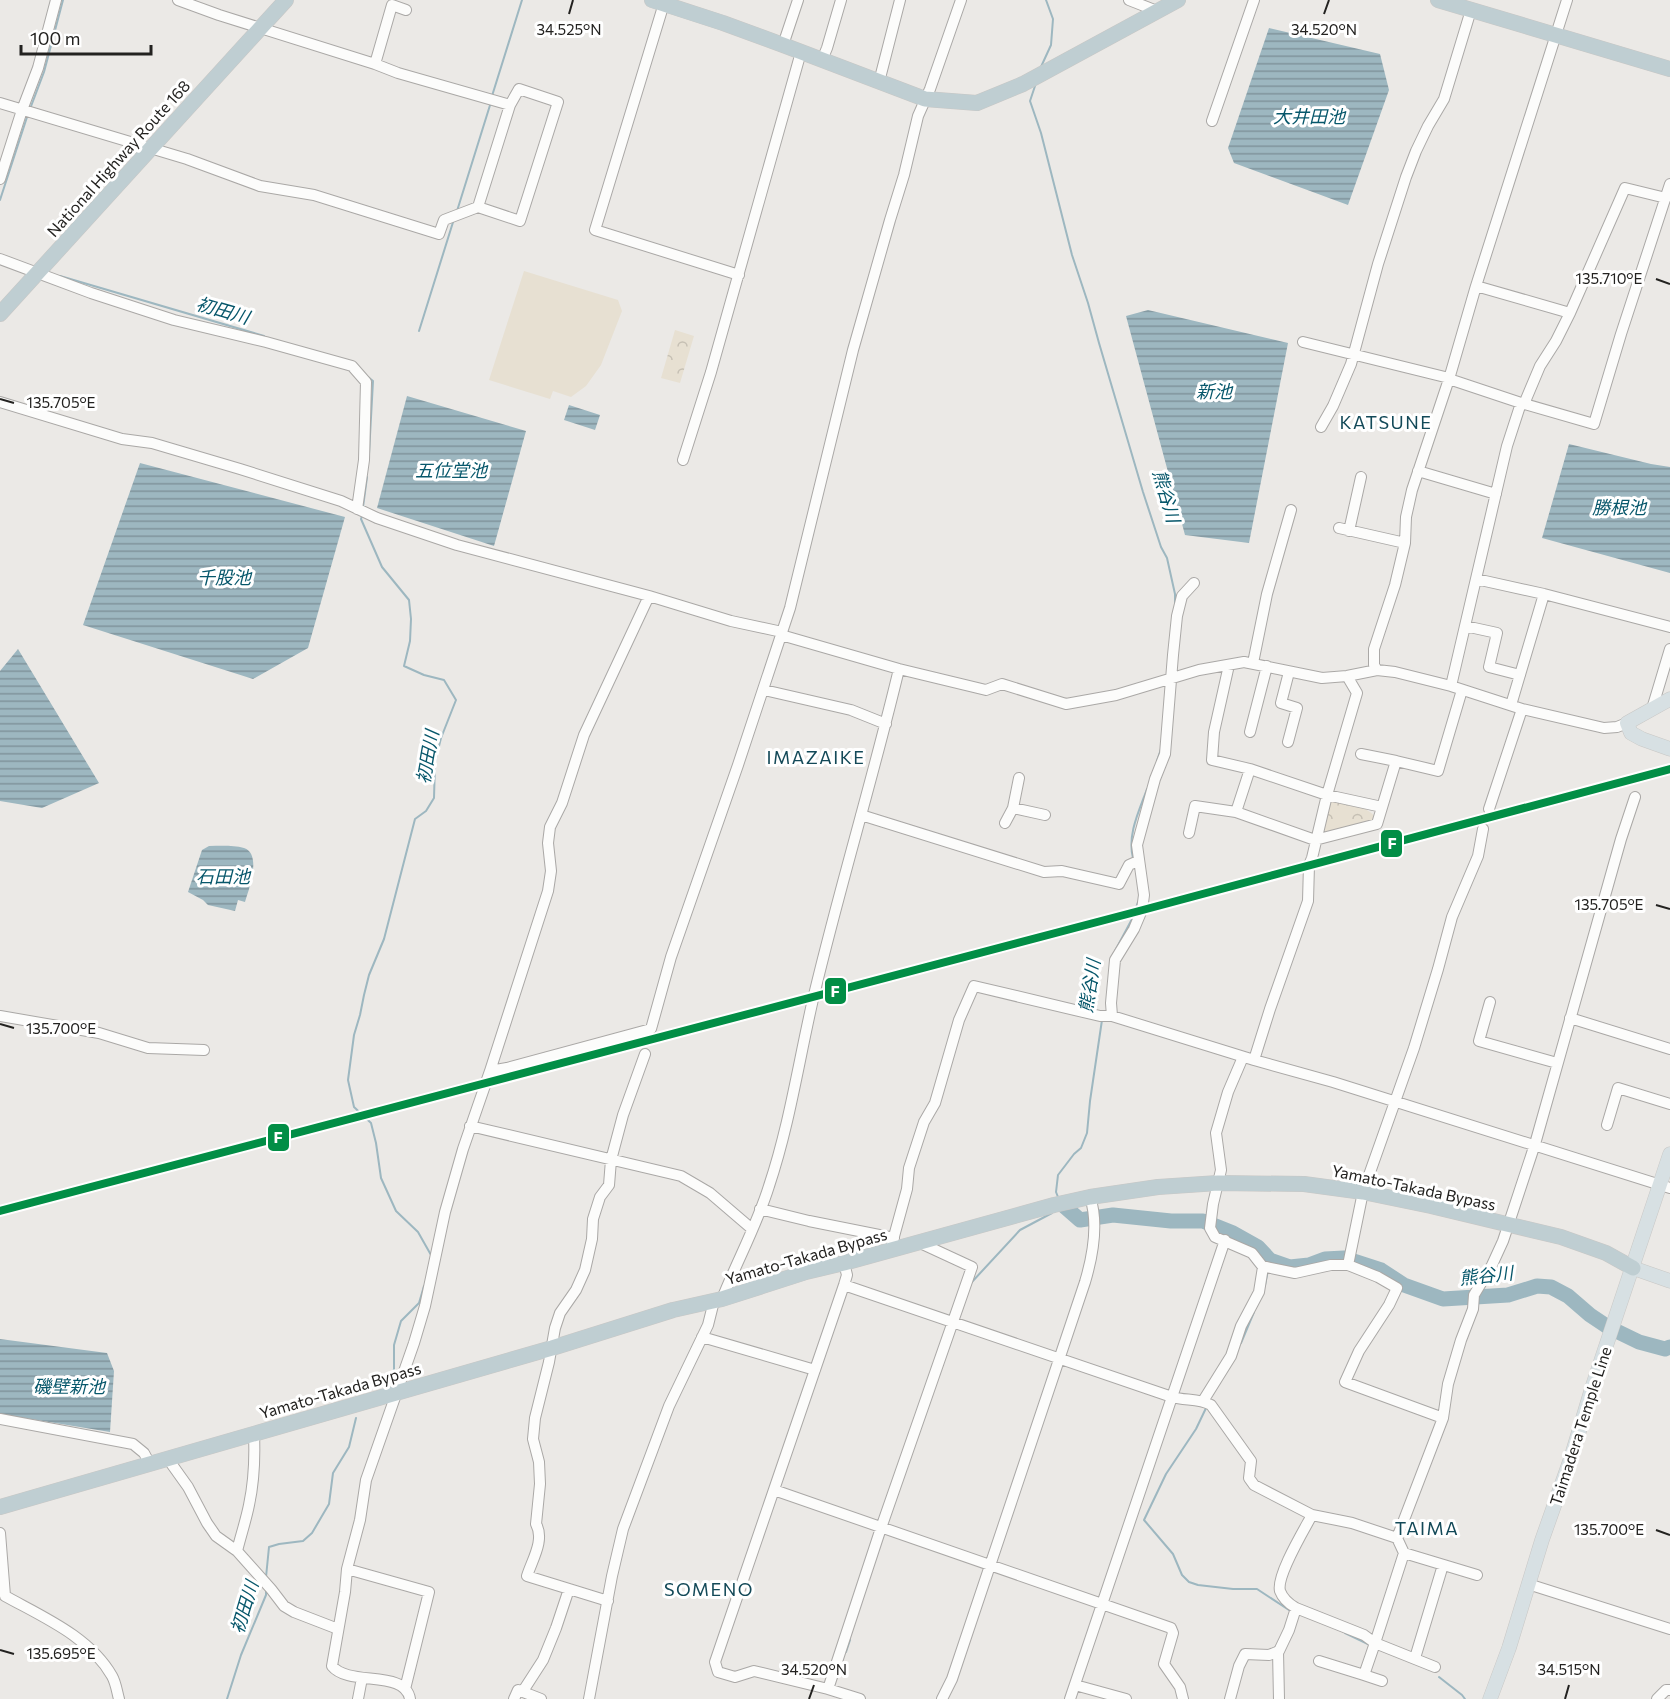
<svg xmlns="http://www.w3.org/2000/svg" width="1670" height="1699" font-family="Commissioner,'Noto Sans JP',sans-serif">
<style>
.forest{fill:url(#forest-crowns)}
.garden{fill:#e7e0d2}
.water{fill:url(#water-rules)}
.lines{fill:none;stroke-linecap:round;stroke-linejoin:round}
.stream{stroke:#9db7c0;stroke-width:2}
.river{stroke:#9db7c0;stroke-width:15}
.minor-casing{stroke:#aaa8a6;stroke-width:12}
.major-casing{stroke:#c8c7c5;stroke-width:15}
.highway-casing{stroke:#c8c7c5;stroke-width:16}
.minor{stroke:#fcfcfb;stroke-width:10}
.major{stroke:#d7e0e3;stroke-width:14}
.highway{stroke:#bfced2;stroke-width:15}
.rail-1-casing{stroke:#fff;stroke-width:12}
.rail-1{stroke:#028e46;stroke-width:8}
.ticks{fill:none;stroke:#232220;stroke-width:2}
.labels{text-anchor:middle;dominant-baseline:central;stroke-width:6;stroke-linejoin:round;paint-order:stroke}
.street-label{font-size:16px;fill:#232220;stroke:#fff}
.water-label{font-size:18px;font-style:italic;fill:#07576b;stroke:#fff}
.neighbourhood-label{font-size:18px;letter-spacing:1.5px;fill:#134958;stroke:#fff}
.ticks-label{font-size:15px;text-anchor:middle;fill:#232220;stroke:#fff;stroke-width:6;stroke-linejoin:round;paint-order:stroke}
.line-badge{stroke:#fff;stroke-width:2}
.badge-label{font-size:16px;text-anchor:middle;font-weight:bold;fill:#fff}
</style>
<defs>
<pattern id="forest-crowns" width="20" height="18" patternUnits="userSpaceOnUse" patternTransform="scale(1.5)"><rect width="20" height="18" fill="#e7e0d2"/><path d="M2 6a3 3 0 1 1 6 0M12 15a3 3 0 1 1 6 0" fill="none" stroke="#c6c0b4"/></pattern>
<pattern id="water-rules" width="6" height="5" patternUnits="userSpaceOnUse" patternTransform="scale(1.5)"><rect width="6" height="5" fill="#9db7c0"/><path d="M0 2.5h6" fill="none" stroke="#80949c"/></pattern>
</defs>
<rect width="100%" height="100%" fill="#ebe9e6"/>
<path class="forest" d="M675,330L694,336L680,383L661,378Z
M1330,798C1343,802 1370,806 1375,818L1373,821L1326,834L1323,830Z"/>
<path class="garden" d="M524,271L618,300L622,311L601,365L586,386L571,397L553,391L550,399L489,380Z"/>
<path class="water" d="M1269,28L1380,54L1389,90L1348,205L1234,163L1228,148Z
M1148,310L1288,343L1249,543L1185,535L1126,316Z
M407,396L526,431L494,546L377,508Z
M569,405L600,415L595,430L564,420Z
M1569,444L1651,464L1670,467V573L1542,538Z
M140,463L345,517L308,648L253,679L83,625Z
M18,649L99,783L42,808L0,801V671Z
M209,846C220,846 233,845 244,848C262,854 249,889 245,902L238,900L235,911L208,905L203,900L188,892L202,850Z
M0,1339L107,1353L114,1371L110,1432L0,1414Z"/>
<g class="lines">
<path class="stream" d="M1040,69L1051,45L1053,19L1046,0
M1035,86L1030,101L1041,133L1072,255L1088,303L1099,343L1143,492L1161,547L1167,558L1175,594V606
M492,96L522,0
M30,109L44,72L63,0
M0,200L28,114
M457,211L491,102
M60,276L264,336
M419,331L454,219
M368,377L373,381L369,454
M363,507L367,477
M362,516L361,519L382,567L409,600L411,619L410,641L404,666L424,675L444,680L456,700L441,738L435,762L434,798L426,811L415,819L384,939L369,975L364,995L360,1015L354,1035L348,1080L354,1107L371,1123L376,1143L381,1178L396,1211L418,1232L431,1255
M1157,761L1161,749
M1133,858C1127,835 1139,811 1147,789
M1115,951L1132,919L1138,902
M1058,1197L1056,1192L1058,1175L1074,1154L1081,1148L1087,1133L1090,1101L1102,1020
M971,1283L1020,1230L1052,1213
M1265,1285L1268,1270
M1241,1343L1254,1312
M363,1388V1386L391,1378L394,1369V1345L401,1321L419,1303L424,1286
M1207,1406L1196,1429L1166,1474L1144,1520L1173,1554L1182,1575L1189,1582L1198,1585L1233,1589H1257L1292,1612
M266,1577L269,1547L279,1544L303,1541L312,1533L329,1504L333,1473L349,1447L356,1418
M1345,1633L1372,1646
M846,1652L850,1640
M1439,1677L1462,1695L1465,1699
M227,1699L241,1655L266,1595V1589"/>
<path class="river" d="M1064,1206L1080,1220L1113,1215L1171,1221H1203L1233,1233L1258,1247L1270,1260L1290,1267L1309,1265L1325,1259L1344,1258L1381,1270L1404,1285L1443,1299L1508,1295L1537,1286L1551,1287L1568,1296L1590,1315L1608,1327L1639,1342L1665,1349L1670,1347"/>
<defs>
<path id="minor" d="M178,0L219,15L375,64L398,73L510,105
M665,0L595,230L739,275
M1129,0L1157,11
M783,45L798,0
M822,60L827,48L841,0
M375,64L392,5L406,10
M879,82L900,0
M0,103L187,159L260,186L314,195L439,234L444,220L478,207L510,105L519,89L558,102L520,221L478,207
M1212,121L1254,0
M0,179L22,110L38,68L56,0
M0,259L91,293L174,320L266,342L352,366L366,382L364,460L357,509
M1476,286L1570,313
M1303,342L1449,378
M1449,379L1521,403L1594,424L1621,334L1670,184
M0,402L122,439L152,443L240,469L341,501L377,518L457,545L649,596L731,621L782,632
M1524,404L1540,366L1556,341L1570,313L1625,188L1666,198
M1321,427L1333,406L1351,364L1378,264L1406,177L1416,151L1428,126L1444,99L1471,10
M683,460L711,372L801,52
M1418,471L1496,494
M1339,528L1405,543
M1349,531L1361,477
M1476,579L1544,594L1670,627
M1465,626L1497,633L1489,667L1520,675
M781,635L899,669L986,690L1002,684L1066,704L1116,695L1199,670L1244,662L1322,678L1347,676L1377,670L1395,672L1451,686L1522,709L1604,728L1617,727L1627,723
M1253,663L1267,594L1291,510
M1229,665L1214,732L1212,760L1250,769L1327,795L1382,807
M1377,670L1374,665V649L1395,585L1405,543L1406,517L1412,490L1449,379L1476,286L1567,0
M1451,686L1507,446L1521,403
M764,690L851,710L886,724
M1511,705L1544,594
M1652,709L1670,649
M1250,732L1267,666
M1288,742L1297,708L1281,703L1289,672
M1361,754L1396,761
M1019,778L1013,808L1045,815
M1489,809L1522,709
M1236,812L1250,769
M861,815L1044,872L1062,871L1119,884L1129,865L1138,861
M1005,823L1013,808
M1189,833L1195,806L1236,812L1315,840L1377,824L1396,761L1438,771L1462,690
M1490,1002L1479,1041L1557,1063
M0,1016L99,1033L148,1048L204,1050
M1112,1016L1111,1003L1115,960L1134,929L1142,910L1144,895L1137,845L1155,779L1165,754L1173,655L1177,616L1182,596L1194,583
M1570,1018L1670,1049
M1243,1057L1228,1092L1216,1133L1221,1170L1213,1204L1210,1228L1215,1237L1252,1253L1263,1267H1266L1295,1273L1331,1265H1348
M1254,1060L1270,1009L1308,901L1309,865L1312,858L1327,795L1357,693L1347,676
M490,1071L548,891L551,871L548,843L550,827L562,803L584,735L649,596
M1607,1125L1618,1088L1670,1104
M470,1126L681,1176L710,1193L752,1229
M760,1209L809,1221L894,1238
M890,1251L907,1189L909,1168L924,1122L935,1103L959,1020L974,986L1100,1016H1112L1254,1060L1333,1082L1670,1188
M844,1263L847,1275L844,1285L715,1662L718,1672L735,1677L754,1671L828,1689L860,1699
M844,1285L1172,1397C1185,1401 1199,1398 1211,1405L1251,1461L1249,1478L1254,1485L1312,1515L1352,1523L1397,1538
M722,1299C737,1261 757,1225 769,1186C790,1123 799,1059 814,995C840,886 873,778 899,669
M702,1337L815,1370
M1203,1401L1231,1356L1241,1326L1259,1292L1263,1267
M1443,1418L1345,1382L1359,1351L1389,1305L1397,1288L1378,1277L1348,1265L1363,1192L1414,1048L1438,969L1452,917L1478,856L1483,829
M0,1419L133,1444L144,1453L150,1464
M254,1434C255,1458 254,1482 249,1505C246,1520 241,1535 237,1551L271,1589L284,1606L294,1612L338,1629
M168,1459L188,1487L207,1523L216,1536L237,1551
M774,1490L1171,1628L1173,1633L1164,1664L1180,1687L1183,1699
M0,1533L5,1596C43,1617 90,1637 112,1676C116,1683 117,1692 119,1699
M1404,1553L1477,1575
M347,1569L429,1592L405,1689
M1528,1584L1670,1629
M608,1601L527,1576C532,1560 545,1540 536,1524L540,1484L539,1462L533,1439L535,1418L549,1362L555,1328L560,1313L576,1290L585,1270L592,1239L593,1219L600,1197L609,1185L611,1160L623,1115L645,1054
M1296,1608L1364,1635L1375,1643L1364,1675L1319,1661
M1278,1651L1279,1699
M1415,1658L1443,1565
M1435,1667L1375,1643L1404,1553L1397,1538L1443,1418L1448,1384L1461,1340L1473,1309L1474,1295L1492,1265L1503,1241L1535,1144L1621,839L1635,797
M1364,1675L1382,1681
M1075,1685L1126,1699
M828,1689L881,1528L972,1267L918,1242
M523,1691L543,1660L556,1628L569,1589
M358,1699L362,1678
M410,1699C405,1669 349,1687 332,1666L345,1592L347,1569L360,1520L366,1480L414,1343L425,1306L445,1212L463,1149L490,1071L507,1068L651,1029L671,957L738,765L790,608L853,350L890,220L904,175L918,116L930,89L961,0
M514,1699L518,1690L541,1699
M589,1699L612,1576L623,1529L669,1406L708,1325L714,1301
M942,1699L952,1679L1085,1282C1093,1255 1099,1224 1090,1197
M1070,1699L1225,1240
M1230,1699L1239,1666L1245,1654L1269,1655L1279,1651L1289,1630L1296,1608C1289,1604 1283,1599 1280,1591C1276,1576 1304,1530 1312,1515
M1657,1699L1666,1690H1670"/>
<path id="major" d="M1670,699L1627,723L1631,733L1642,739L1670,749
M1633,1268L1670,1281
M1490,1699L1509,1648L1542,1540L1571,1458L1592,1388L1670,1154"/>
<path id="highway" d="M652,0L723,23L783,45L925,99L977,103L1023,84L1178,0
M1438,0L1670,69
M0,314L286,0
M0,1507L552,1348L673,1310L722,1299L806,1272L844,1263L1054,1205L1090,1197L1158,1187L1218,1183L1304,1184L1363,1192L1431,1206L1561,1237L1606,1253L1633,1268"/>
</defs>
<use href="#minor" class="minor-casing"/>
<use href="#major" class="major-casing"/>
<use href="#highway" class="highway-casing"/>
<use href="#minor" class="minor"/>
<use href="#major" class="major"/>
<use href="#highway" class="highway"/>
<defs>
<path id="rail-1" d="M0,1211L1139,911L1670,769"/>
</defs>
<use href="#rail-1" class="rail-1-casing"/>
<use href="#rail-1" class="rail-1"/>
</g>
<path class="ticks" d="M569,14L573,0M1324,14L1329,0M1656,279L1670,284M0,399L14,403M1656,905L1670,909M0,1024L14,1028M1656,1530L1670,1535M0,1650L14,1654M809,1699L814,1685M1565,1699L1569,1685"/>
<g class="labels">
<g class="street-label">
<text transform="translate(118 158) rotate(-48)">National Highway Route 168</text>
<text transform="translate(1414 1187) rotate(12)">Yamato-Takada Bypass</text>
<text transform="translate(806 1256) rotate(-16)">Yamato-Takada Bypass</text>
<text transform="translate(340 1390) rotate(-16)">Yamato-Takada Bypass</text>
<text transform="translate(1580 1426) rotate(-72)">Taimadera Temple Line</text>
</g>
<g class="water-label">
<text x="1309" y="116">大井田池</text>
<text transform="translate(223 310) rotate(16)">初田川</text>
<text x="1214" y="391">新池</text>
<text x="451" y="470">五位堂池</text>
<text transform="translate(1167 496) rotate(74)">熊谷川</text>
<text x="1619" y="507">勝根池</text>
<text x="224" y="577">千股池</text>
<text transform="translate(427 757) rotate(-80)">初田川</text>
<text x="223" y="876">石田池</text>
<text transform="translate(1089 986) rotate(-81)">熊谷川</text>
<text transform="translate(1486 1275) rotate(-6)">熊谷川</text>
<text x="69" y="1386">磯壁新池</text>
<text transform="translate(244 1607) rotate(-73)">初田川</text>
</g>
<g class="neighbourhood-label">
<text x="1386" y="422">KATSUNE</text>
<text x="816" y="757">IMAZAIKE</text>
<text x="1427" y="1528">TAIMA</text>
<text x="709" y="1589">SOMENO</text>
</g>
</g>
<g class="ticks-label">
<text x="569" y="35">34.525°N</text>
<text x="1324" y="35">34.520°N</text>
<text x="1609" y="284">135.710°E</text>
<text x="61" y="408">135.705°E</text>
<text x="1609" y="910">135.705°E</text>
<text x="61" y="1034">135.700°E</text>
<text x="1609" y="1535">135.700°E</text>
<text x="61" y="1659">135.695°E</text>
<text x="814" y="1675">34.520°N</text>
<text x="1569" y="1675">34.515°N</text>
</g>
<g class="line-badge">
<rect x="1380" y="829" width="23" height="29" rx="6" fill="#028e46"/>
<rect x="824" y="977" width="23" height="28" rx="6" fill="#028e46"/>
<rect x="267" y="1123" width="23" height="29" rx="6" fill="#028e46"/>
</g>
<g class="badge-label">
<text x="1392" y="849">F</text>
<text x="835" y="997">F</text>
<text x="278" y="1143">F</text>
</g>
<path d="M21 45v9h130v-9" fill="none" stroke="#232220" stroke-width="3"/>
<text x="30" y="45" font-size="18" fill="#232220" stroke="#ffffff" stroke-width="4.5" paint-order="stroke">100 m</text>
</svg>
